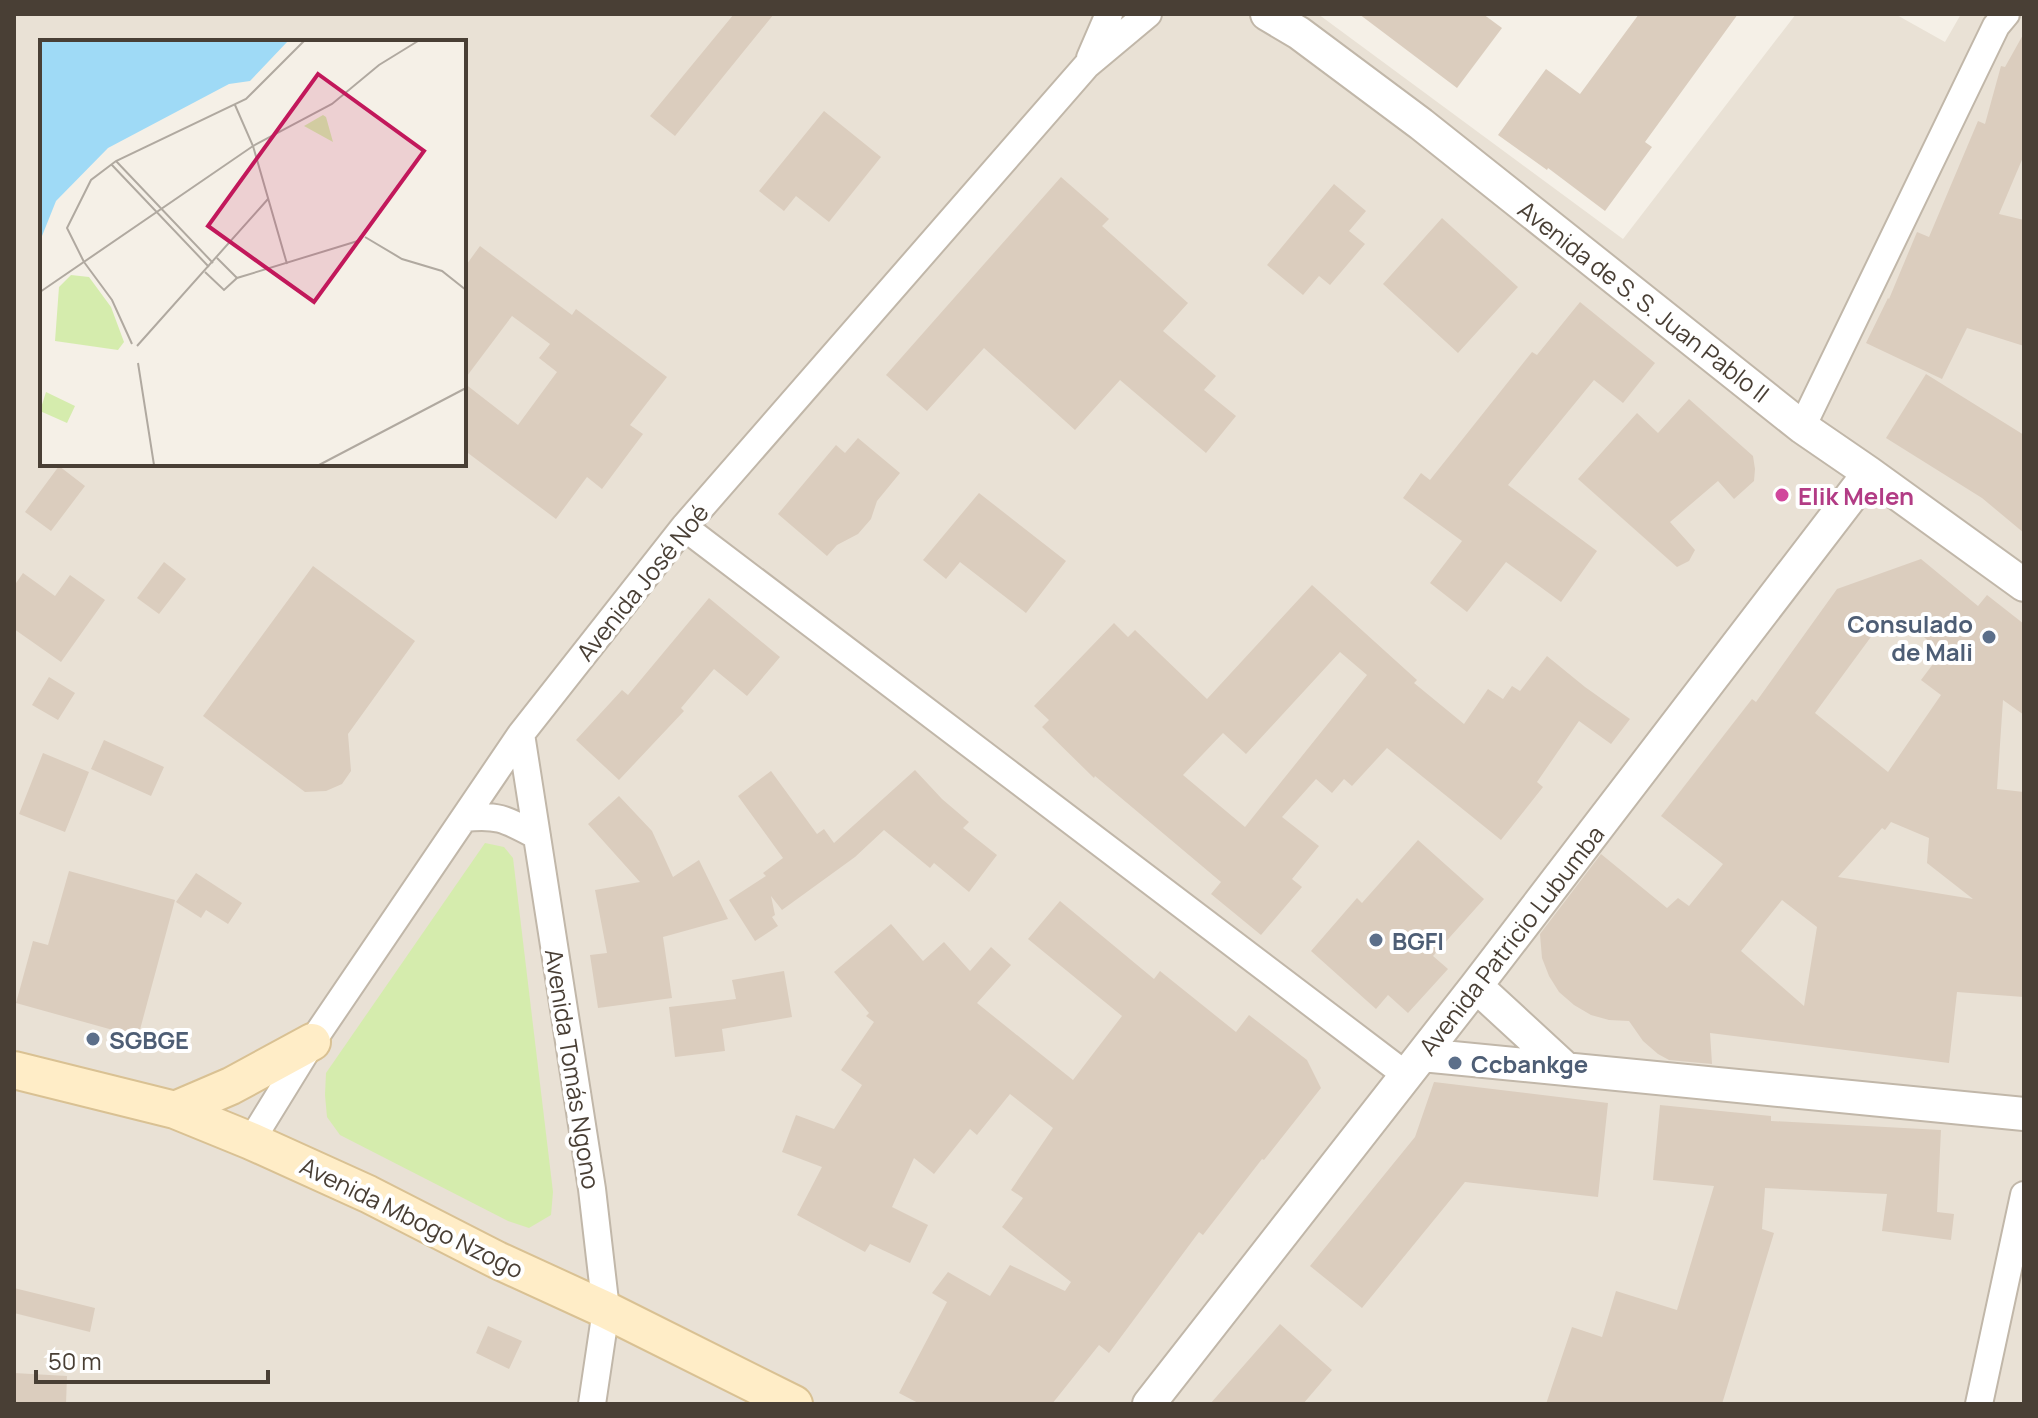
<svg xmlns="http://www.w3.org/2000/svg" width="2038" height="1418" font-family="Manrope,sans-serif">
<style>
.residential{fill:#e9e1d5;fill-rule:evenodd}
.green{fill:#d5ecad}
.building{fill:#dbcdbe;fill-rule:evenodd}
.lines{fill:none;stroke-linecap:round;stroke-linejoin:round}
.minor-casing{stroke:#c1b7a9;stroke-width:30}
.tertiary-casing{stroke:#c1b7a9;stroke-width:36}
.secondary-casing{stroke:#d9c193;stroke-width:40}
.minor{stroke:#fff;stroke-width:26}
.tertiary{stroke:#fff;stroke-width:32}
.secondary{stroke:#ffedc7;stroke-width:36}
.hotel-dot{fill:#d1479c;stroke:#fff;stroke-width:3}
.service-dot{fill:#5c6f8a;stroke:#fff;stroke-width:3}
.labels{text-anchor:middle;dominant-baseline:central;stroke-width:8;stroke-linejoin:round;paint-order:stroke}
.street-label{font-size:24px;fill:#493f35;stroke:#fff}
.hotel-label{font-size:24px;font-weight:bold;fill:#b23c85;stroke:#fff;text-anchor:start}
.service-label{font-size:24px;font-weight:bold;fill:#4e5e75;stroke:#fff;text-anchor:start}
.inset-road{fill:none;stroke:#b0a9a0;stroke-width:2}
.view{fill:#c2185b;fill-opacity:0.15;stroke:#c2185b;stroke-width:4}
.inset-edge{fill:none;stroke:#493f35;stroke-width:4}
</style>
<rect width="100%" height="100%" fill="#f5f0e7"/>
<path class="residential" d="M14,14H1318L1623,239L1796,14H1895L1945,42L1961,14H2024V1404H14ZM42,42H464V464H42Z"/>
<path class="green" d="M485,843L504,847L513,858L553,1192L551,1215L529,1228L508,1221L340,1135L327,1117L325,1095L326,1073Z"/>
<path class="building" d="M734,14H774L675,136L650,116Z
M1359,14H1483L1502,28L1457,88Z
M1639,14H1738L1645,142L1652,147L1605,211L1548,168L1547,170L1498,135L1546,69L1580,94Z
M2024,33V155L1999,214L2024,220V346L1967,328L1942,379L1866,343L1888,298L1889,299L1917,232L1929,237L1978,121L1985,124L2001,66L2005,67Z
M824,111L881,157L829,222L796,196L784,211L759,191Z
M1061,177L1109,219L1102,226L1188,303L1163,331L1216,376L1204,390L1236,416L1206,453L1120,380L1075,430L984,348L927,411L886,375Z
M1334,184L1366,211L1349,231L1365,244L1330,285L1319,276L1303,295L1267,265Z
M1442,218L1518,287L1458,353L1383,284Z
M480,246L572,315L576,309L667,377L630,425L643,434L602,489L587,477L556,519L464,450V383L518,425L557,372L539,358L550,344L512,316L464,380V268Z
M1580,302L1655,363L1623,403L1594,380L1508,485L1597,551L1561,602L1506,562L1467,612L1430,583L1462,541L1403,498L1421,473L1430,480L1532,352L1537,355Z
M1926,374L2024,435V533L1982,498L1886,438Z
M1689,399L1753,456L1755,469L1754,481L1734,499L1718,481L1670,522L1695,550L1689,561L1677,567L1578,479L1637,413L1658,433Z
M858,438L900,473L877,501L871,519L858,534L837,545L827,556L778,514L836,445L845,453Z
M59,466L85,486L51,531L25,512Z
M979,493L1066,561L1026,613L960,562L946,579L923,560Z
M1921,559L1978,606L1987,595L2024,624V715L2003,700L1997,789L2024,792V997L1957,992L1949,1063L1710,1033L1712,1064L1669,1060L1658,1054L1643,1041L1629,1021L1609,1020L1591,1015L1574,1005L1559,992L1549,976L1542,958L1540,934L1601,854L1667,908L1678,898L1689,906L1723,864L1661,816L1752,699L1756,702L1837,589ZM1902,619L1942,652L1921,680L1941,695L1888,772L1815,713L1876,630ZM1891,822L1929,838L1927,863L1973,899L1838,877L1882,828L1885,830ZM1782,900L1817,927L1804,1006L1741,951Z
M164,562L186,579L159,614L137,598Z
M313,566L415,641L348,734L351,771L342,784L326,791L305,792L203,716Z
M23,573L55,596L70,575L105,600L61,662L14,629V586Z
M1312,585L1417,680L1414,683L1464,724L1488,689L1503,699L1512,686L1520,691L1547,656L1585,687L1630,719L1611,744L1579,721L1537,782L1543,787L1501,840L1387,748L1352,786L1344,779L1332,793L1316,779L1282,817L1319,846L1292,879L1302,887L1261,935L1211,894L1221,882L1095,776L1094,778L1042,727L1049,720L1034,706L1114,623L1128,637L1135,630L1207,699ZM1340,652L1367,675L1245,827L1183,775L1223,733L1246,754Z
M709,598L780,657L747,696L714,669L681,708L684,711L619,780L576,740L622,690L628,695Z
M49,677L75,693L58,720L32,705Z
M104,740L164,767L151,796L91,769Z
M43,753L89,772L65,832L19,814Z
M915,770L942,799L969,822L963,828L997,855L969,892L934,863L930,868L884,830L855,857L782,910L771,896L775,915L772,917L778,926L755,941L729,900L766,876L763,873L783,858L738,796L771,771L817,834L824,829L834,843Z
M619,796L652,831L673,877L699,860L728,919L663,937L672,998L598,1008L590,955L607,953L595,890L640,882L588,824Z
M1418,840L1484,899L1433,956L1448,969L1408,1013L1388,995L1376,1009L1311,951L1357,898L1362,903Z
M69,871L175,900L138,1037L16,1003L33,941L48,945Z
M196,873L242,903L228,924L206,910L201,918L176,902Z
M1060,901L1154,979L1160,971L1236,1032L1249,1015L1307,1060L1321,1088L1264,1160L1262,1159L1203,1235L1199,1232L1109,1353L1099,1345L1052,1404H920L899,1393L947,1302L932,1293L948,1272L990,1296L1010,1265L1065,1291L1071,1282L1002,1227L1023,1198L1011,1190L1053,1128L1010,1094L977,1135L970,1129L934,1174L914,1158L892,1207L928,1225L910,1263L870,1244L865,1252L797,1215L822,1167L782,1152L796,1115L834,1129L862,1085L841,1070L874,1022L866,1016L869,1013L834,972L891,924L923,961L944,942L970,971L991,947L1011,965L977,1003L1073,1080L1122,1016L1028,939Z
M784,971L792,1017L722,1029L725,1051L675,1057L669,1007L736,999L732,980Z
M1434,1082L1608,1103L1598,1197L1465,1182L1362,1308L1310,1266L1415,1137Z
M1660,1105L1771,1116V1121L1941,1130L1937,1212L1954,1214L1951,1240L1882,1231L1887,1194L1765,1188L1762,1229L1774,1233L1722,1404H1546L1572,1327L1602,1337L1616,1291L1677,1310L1714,1186L1653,1180Z
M14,1288L95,1308L90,1332L14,1313Z
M1280,1324L1332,1370L1303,1404H1210Z
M488,1326L522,1341L509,1369L476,1353Z
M14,1373L67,1376L66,1404H14Z"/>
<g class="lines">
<defs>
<path id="minor" d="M1090,58L1109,14
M1802,427L1996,26L2006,14
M684,527L1406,1075
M521,734L592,1189L606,1310L592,1404
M464,818C499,814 507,820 537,836
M251,1141L312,1042L521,734L684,527L1087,65L1148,14
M1979,1404L2024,1195"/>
<path id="tertiary" d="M1267,14L1299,33L1421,124L1802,427L1869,473L2024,585
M1476,986L1565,1068
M1422,1055L2024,1114
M1149,1404L1476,986L1869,473"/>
<path id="secondary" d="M14,1070L175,1110L251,1141L368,1194L497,1260L606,1310L794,1404
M175,1110L231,1086L312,1042"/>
</defs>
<use href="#minor" class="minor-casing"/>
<use href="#tertiary" class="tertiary-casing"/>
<use href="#secondary" class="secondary-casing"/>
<use href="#minor" class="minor"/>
<use href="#tertiary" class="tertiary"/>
<use href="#secondary" class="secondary"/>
</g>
<circle class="hotel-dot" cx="1782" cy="495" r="8"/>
<g class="service-dot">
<circle cx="1989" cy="637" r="8"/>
<circle cx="1376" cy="940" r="8"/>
<circle cx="93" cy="1039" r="8"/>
<circle cx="1455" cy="1063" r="8"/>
</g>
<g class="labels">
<g class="street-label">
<text transform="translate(1644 301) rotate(38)">Avenida de S. S. Juan Pablo II</text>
<text transform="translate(642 582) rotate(-51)">Avenida José Noé</text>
<text transform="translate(1511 940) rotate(-52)">Avenida Patricio Lubumba</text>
<text transform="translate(573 1069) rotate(81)">Avenida Tomás Ngono</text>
<text transform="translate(412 1217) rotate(26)">Avenida Mbogo Nzogo</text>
</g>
<g class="hotel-label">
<text x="1798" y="495">Elik Melen</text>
</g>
<g class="service-label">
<text x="1973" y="623" text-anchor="end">Consulado<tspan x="1973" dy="28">de Mali</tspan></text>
<text x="1392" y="940">BGFI</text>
<text x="109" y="1039">SGBGE</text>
<text x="1471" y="1063">Ccbankge</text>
</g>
</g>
<g transform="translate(40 40)">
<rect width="426" height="426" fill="#f5f0e7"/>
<path d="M283,75L286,77L293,102L264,86ZM31,235L49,237L71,267L84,302L78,310L15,301L19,247ZM6,352L35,366L27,383L0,371Z" fill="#d5ecad"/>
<path d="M0,1H248L210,41L189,44L68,108L16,161L0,201Z" fill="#9fdaf6"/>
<path class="inset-road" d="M195,65L213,106L247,224M76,121L173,223M71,124L169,227M325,197L362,219L402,231L426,250M177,218L197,238M44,222L27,188L51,140L76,121L206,59L264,1M44,222L72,260L92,304M165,232L184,250L197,238L321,200M0,252L213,106L292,64L339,25L378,1M97,306L228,159M98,323L114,425M279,425L426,348"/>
<path class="view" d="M278,34L384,111L274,262L168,186Z"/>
<rect width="426" height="426" class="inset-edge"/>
</g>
<rect width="2038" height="1418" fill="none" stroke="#493f35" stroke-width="32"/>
<path d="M36 1370v12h232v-12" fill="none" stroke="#493f35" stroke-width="4"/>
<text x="48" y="1370" font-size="24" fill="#493f35" stroke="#ffffff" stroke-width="6" paint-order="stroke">50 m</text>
</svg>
